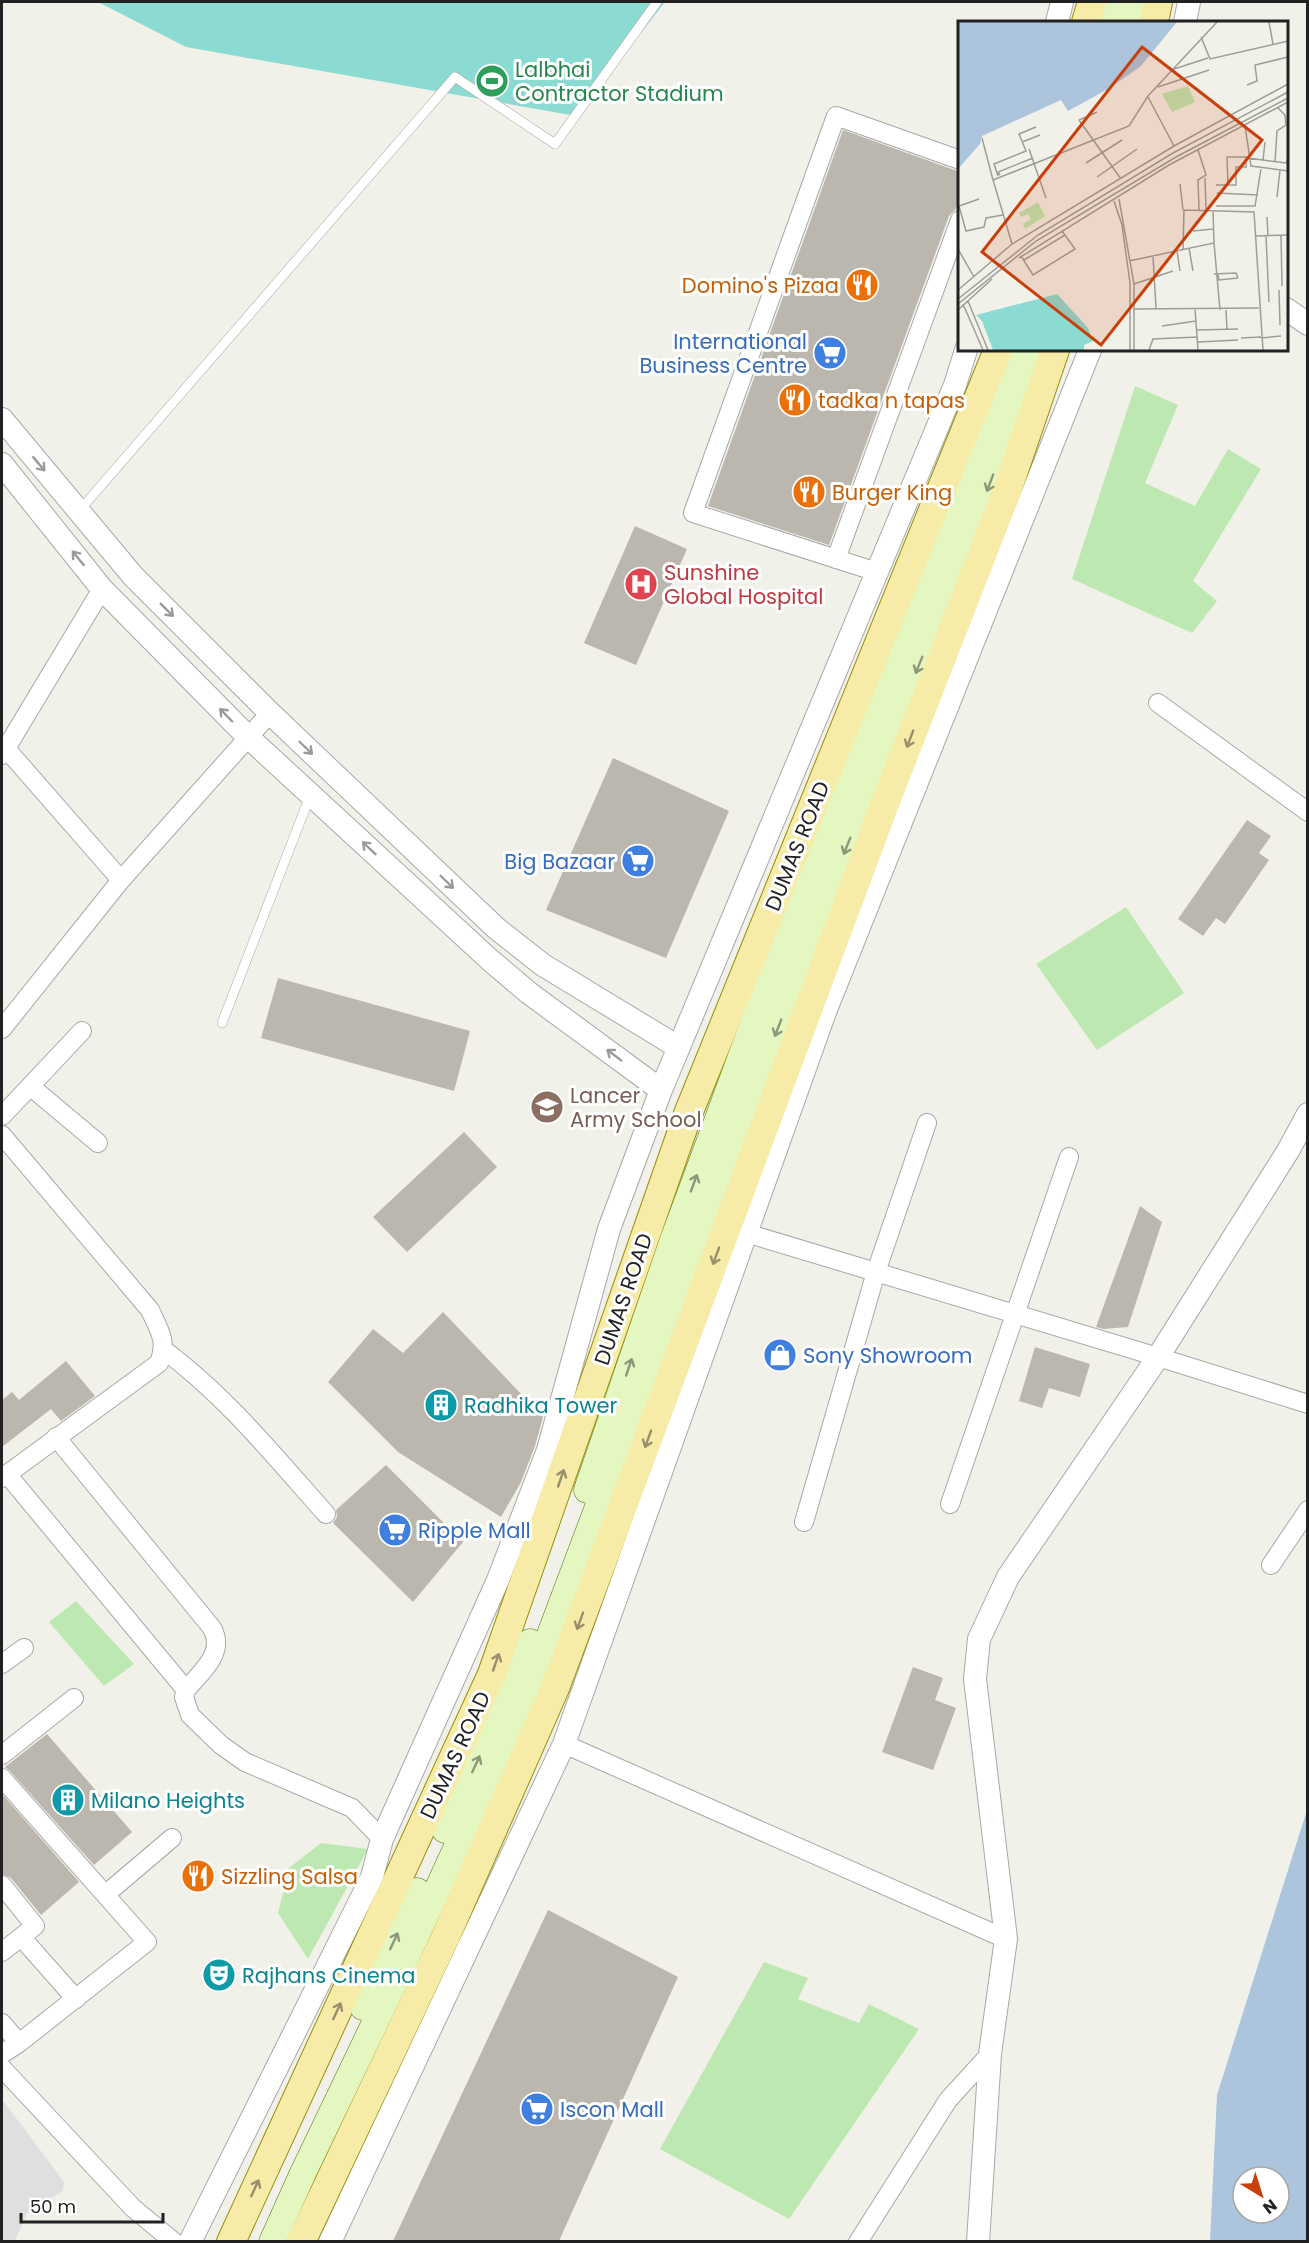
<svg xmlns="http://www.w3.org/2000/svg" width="1309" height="2243" font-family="Poppins,sans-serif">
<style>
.residential{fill:#dfdfdf}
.grass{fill:#bee8b2}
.pitch{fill:#8cdbd2}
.water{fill:#acc4dc;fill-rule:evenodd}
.building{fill:#bbb7ae}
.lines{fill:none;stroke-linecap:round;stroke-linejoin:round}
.service-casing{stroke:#a8a8a8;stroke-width:10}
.minor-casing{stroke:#a8a8a8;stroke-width:20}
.tertiary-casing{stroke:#a8a8a8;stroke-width:24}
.secondary-casing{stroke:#4d760b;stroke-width:27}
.primary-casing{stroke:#978f08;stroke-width:30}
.service{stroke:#fff;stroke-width:9}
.minor{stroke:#fff;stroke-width:18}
.tertiary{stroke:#fff;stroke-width:22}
.secondary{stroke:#e5f7c1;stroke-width:26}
.primary{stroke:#f7eba8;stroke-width:28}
.oneway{stroke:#9b9b9b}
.oneway2{stroke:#8d9779}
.oneway3{stroke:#97906b}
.labels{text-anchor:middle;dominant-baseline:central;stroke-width:6;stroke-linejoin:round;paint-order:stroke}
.leisure-label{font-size:21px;fill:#27864d;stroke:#fff;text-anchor:start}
.food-label{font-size:21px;fill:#c56008;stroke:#fff;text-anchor:start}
.shop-label{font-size:21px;fill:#366cbe;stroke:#fff;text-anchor:start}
.health-label{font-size:21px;fill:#be3a42;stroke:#fff;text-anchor:start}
.street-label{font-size:21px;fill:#212121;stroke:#fff}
.education-label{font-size:21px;fill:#785e54;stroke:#fff;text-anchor:start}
.culture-label{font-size:21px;fill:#0d838f;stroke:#fff;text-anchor:start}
.inset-road{fill:none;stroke:#9e9e99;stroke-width:1.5}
.view{fill:#c83f0b;fill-opacity:0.15;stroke:#c83f0b;stroke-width:3}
.inset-edge{fill:none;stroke:#212121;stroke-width:3}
</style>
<rect width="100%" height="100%" fill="#f1f1e9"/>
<path class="residential" d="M2,2099L64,2182L63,2191L28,2211L15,2241H2Z"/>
<path class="grass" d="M1135,386L1178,405L1145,483L1195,506L1228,449L1261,469L1193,581L1217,601L1192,633L1072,579Z
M1126,907L1184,993L1097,1050L1036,964Z
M76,1601L134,1664L104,1686L49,1622Z
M321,1843L368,1849L308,1959L278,1913L289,1868Z
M764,1962L808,1978L798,1999L859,2023L869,2004L919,2029L789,2219L660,2149Z"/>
<path class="pitch" d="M98,2H665L576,116L186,47Z"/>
<path class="water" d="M1307,1810V2241H1210L1217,2095ZM1243,2177H1279V2213H1243Z"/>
<path class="building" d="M843,130L960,172V199L955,210L949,216L829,545L708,506Z
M635,526L687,549L636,665L584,643Z
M613,758L729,811L666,958L546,910Z
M1247,820L1271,836L1259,853L1269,860L1225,924L1216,918L1203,936L1178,919Z
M278,978L470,1031L454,1091L261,1038Z
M464,1132L497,1167L407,1252L373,1217Z
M1140,1206L1162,1222L1128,1327L1103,1329L1096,1327Z
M443,1312L543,1417L535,1446L521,1482L501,1517L398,1452L328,1382L373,1329L403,1353Z
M1035,1347L1090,1364L1080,1397L1049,1388L1042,1408L1019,1401Z
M66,1361L95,1396L61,1421L51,1409L2,1447V1400L12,1392L19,1400Z
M386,1465L463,1542L413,1602L333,1523L337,1517L336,1510Z
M913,1667L943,1678L935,1700L956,1708L933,1770L882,1752Z
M47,1734L132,1832L94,1865L10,1771L5,1767Z
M2,1794L79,1882L41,1915L11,1878L2,1874Z
M548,1910L678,1977L559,2241H393Z"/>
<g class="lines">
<defs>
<path id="service" d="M80,510L455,77L555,144L657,2
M222,1023L310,796"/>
<path id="minor" d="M836,559L960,220
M877,572L693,513L836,116L960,160
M1158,703L1308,812
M2,744L121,880
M2,755L102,589
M2,1029L121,880L270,713
M30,1086L98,1143
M2,1116L82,1031
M2,1135L150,1310C159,1330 168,1341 159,1363L2,1478
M746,1233L1158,1357L1308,1404
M164,1350C226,1396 275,1457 326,1514
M56,1437L212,1628C226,1653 201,1672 186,1690L184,1697L190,1715L221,1745L245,1762L352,1808L382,1839
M7,1474L186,1690
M950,1504L1069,1157
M804,1522L876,1272L927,1123
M1271,1565L1308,1510
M2,1664L24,1648
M564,1744L1006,1939
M2,1755L74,1698
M2,1778L147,1942L19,2043L2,2023
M2,1885L35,1926L2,1952
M106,1894L172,1838
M21,1937L76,1999
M2,2054L19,2043
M2,2068L133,2208L174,2242
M858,2242L948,2100L990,2054"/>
<path id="tertiary" d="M1057,22L1062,2
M1185,22L1189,2
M1286,309L1308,324
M2,419L133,576L270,713L496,928L543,965L678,1047
M2,464L102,589L248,737L490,960L529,993L661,1090
M190,2242L372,1877L382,1839L498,1580L548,1450L609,1229L661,1090L955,385L966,350
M330,2242L564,1744L825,1012L1090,350
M978,2242L990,2054L1006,1939L975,1679L979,1639L1008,1577L1158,1357L1288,1151L1308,1114"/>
<path id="secondary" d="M1110,22L1115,2
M1129,22L1134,2
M587,1490L673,1240L791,922L967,489L1014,350
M445,1830L530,1642
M363,2007L417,1891
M272,2242L302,2175L405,1960L531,1685L835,876L1015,419L1039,350"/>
<path id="primary" d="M1086,22L1092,2
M1154,22L1158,2
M231,2242L492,1674L688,1114L998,350
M301,2242L445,1938L555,1688L884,806L1007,491L1055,350"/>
</defs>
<use href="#service" class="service-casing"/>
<use href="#minor" class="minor-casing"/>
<use href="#tertiary" class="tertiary-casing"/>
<use href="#secondary" class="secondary-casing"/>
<use href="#primary" class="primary-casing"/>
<use href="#service" class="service"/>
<use href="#minor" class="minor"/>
<use href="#tertiary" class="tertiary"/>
<use href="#secondary" class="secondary"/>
<use href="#primary" class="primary"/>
</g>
<defs><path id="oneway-shaft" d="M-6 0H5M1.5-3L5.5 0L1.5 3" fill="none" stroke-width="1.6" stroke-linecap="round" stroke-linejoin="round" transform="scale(1.5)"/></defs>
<g class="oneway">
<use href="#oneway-shaft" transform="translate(39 464) rotate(50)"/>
<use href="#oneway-shaft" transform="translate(78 558) rotate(-129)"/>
<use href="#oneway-shaft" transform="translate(167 610) rotate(45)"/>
<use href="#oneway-shaft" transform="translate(226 715) rotate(-134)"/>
<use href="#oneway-shaft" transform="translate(306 748) rotate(44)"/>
<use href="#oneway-shaft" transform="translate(369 848) rotate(-137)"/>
<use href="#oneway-shaft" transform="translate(447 882) rotate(44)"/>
<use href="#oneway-shaft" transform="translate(614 1055) rotate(-143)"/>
</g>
<g class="oneway2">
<use href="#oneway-shaft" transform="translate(990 483) rotate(111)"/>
<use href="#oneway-shaft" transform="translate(919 665) rotate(112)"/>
<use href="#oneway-shaft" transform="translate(847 846) rotate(112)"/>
<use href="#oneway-shaft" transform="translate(778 1028) rotate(111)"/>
<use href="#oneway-shaft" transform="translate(694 1183) rotate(-70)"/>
<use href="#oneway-shaft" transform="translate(629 1367) rotate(-71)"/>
<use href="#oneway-shaft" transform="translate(476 1764) rotate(-65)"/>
<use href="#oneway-shaft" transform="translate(394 1941) rotate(-65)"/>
</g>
<g class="oneway3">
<use href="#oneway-shaft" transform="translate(910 739) rotate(111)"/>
<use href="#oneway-shaft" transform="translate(716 1256) rotate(110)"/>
<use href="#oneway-shaft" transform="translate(648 1439) rotate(110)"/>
<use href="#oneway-shaft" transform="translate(561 1478) rotate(-71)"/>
<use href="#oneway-shaft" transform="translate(580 1621) rotate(110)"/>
<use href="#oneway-shaft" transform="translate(496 1662) rotate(-71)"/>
<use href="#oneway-shaft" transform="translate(337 2011) rotate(-65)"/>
<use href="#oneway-shaft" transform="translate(255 2188) rotate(-65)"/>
</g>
<defs>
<symbol id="stadium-disc" viewBox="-11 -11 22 22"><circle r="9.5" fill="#2e9e5b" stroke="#fff"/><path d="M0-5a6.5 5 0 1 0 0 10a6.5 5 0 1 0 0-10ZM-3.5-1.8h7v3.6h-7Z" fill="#fff"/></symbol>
<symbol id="restaurant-disc" viewBox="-11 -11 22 22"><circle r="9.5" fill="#e8710a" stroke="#fff"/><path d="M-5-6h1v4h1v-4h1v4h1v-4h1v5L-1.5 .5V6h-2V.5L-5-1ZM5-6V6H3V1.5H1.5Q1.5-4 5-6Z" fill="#fff"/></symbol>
<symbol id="supermarket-disc" viewBox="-11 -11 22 22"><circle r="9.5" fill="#3f7fe0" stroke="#fff"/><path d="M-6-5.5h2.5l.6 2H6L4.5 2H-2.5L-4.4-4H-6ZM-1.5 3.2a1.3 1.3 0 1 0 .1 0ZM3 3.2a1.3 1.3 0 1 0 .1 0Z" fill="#fff"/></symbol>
<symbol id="hospital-disc" viewBox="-11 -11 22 22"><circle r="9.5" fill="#e0444e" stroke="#fff"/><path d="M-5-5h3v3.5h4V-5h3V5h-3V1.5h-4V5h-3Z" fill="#fff"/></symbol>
<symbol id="school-disc" viewBox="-11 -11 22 22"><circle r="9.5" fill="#8d6e63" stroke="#fff"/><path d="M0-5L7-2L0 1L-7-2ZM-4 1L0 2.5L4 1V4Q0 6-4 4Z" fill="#fff"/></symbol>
<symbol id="shop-disc" viewBox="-11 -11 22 22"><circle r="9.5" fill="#3f7fe0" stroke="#fff"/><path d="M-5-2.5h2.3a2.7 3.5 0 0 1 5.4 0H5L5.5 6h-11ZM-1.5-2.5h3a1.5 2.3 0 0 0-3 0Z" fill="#fff"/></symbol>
<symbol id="building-disc" viewBox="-11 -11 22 22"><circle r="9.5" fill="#0f9aa8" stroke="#fff"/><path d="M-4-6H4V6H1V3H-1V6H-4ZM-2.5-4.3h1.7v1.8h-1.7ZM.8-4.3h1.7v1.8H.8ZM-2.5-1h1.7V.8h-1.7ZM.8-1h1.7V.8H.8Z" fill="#fff"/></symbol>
<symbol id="theatre-disc" viewBox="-11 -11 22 22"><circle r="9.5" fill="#0f9aa8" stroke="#fff"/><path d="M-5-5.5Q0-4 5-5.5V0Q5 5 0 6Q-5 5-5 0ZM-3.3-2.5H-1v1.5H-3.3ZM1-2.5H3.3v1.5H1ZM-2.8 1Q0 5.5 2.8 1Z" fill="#fff"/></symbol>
</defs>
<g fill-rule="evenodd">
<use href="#stadium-disc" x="473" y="62" width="38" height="38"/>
<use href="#restaurant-disc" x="843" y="266" width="38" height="38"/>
<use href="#supermarket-disc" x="811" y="334" width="38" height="38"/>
<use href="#restaurant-disc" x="776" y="381" width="38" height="38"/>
<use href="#restaurant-disc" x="790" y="473" width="38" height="38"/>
<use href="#hospital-disc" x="622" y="565" width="38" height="38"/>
<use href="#supermarket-disc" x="619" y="842" width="38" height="38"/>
<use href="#school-disc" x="528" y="1088" width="38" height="38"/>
<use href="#shop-disc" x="761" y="1336" width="38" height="38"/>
<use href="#building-disc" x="422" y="1386" width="38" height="38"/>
<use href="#supermarket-disc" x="376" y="1511" width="38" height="38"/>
<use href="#building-disc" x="49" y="1781" width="38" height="38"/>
<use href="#restaurant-disc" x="179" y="1857" width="38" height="38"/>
<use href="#theatre-disc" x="200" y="1956" width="38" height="38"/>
<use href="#supermarket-disc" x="518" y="2090" width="38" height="38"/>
</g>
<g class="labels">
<g class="leisure-label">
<text x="515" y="69">Lalbhai<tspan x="515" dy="24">Contractor Stadium</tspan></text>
</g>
<g class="food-label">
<text x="839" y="285" text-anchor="end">Domino's Pizaa</text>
<text x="818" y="400">tadka n tapas</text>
<text x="832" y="492">Burger King</text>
<text x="221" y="1876">Sizzling Salsa</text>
</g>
<g class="shop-label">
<text x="807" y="341" text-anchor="end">International<tspan x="807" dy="24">Business Centre</tspan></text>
<text x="615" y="861" text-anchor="end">Big Bazaar</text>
<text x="803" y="1355">Sony Showroom</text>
<text x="418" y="1530">Ripple Mall</text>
<text x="560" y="2109">Iscon Mall</text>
</g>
<g class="health-label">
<text x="664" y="572">Sunshine<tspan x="664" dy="24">Global Hospital</tspan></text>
</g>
<g class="street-label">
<text transform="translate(797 846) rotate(-68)">DUMAS ROAD</text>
<text transform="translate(623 1299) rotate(-71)">DUMAS ROAD</text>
<text transform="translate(455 1755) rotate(-65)">DUMAS ROAD</text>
</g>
<g class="education-label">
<text x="570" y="1095">Lancer<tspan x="570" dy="24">Army School</tspan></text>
</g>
<g class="culture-label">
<text x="464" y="1405">Radhika Tower</text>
<text x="91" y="1800">Milano Heights</text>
<text x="242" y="1975">Rajhans Cinema</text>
</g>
</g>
<g transform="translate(958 21)">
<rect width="330" height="330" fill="#f1f1e9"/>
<path d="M230,65L237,81L214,91L204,73ZM80,181L87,195L67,208L65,203L73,198L70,193L63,196L61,192Z" fill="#bee8b2"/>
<path d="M99,273L130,307L135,320L126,324V329H35L24,300L18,294Z" fill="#8cdbd2"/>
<path d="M0,1H219L182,46L150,68L110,90L103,79L24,115L22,123L0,148Z" fill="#acc4dc"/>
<path class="inset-road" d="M311,1L315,23M243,16L252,38L330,20M216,48L250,37M289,64L299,60L297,44L330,36M200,66L251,49M190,76L216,125M139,91L121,99L163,158M287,105L293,145L330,150M24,117L35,159M64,121L82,114M71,128L88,177M240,129L248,154L240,159L241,189M290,137L328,142L330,138M305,139L307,121M317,141L319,110L328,104L327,94L320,87M128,142L164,119M42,154L40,151L75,137M40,155L36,143L68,130L61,113L78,106M139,156L179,128M247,157L248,189M222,163L225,189M258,164H278V146H288V136H269L270,164M259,172L300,174M319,176L322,149M21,178L1,185L8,210L26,206L28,197L45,194M161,178L176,263V329M156,180L164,204L172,262V329M258,185H297L303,148M309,196L310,215M235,210L255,208M323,214L324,265M297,215L330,214M308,215L311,281M256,222L262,289M54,223L35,159L171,105L190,75L259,1M231,227L235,250M0,228L16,256M225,229L226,189L296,191L305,329M219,230L222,250M63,235L75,254L117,228L104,210M195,235L198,287M61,237L211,144L330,81M66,239L107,214M171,240L256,222L255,189M256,253L278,252L280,257M260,253L261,259L280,257M176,263L215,250M0,269L54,223L216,125L330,63M321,269L322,304M0,278L80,214L215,132L330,71M10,280L30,329M0,283L78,220L218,136L330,77M5,283L25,329M176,288L301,287M237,288L240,329M0,289L34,258M268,289L269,308M204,305L238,300M239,309L280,308M283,317L303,316M303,317L323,315M240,321L280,319M191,329L195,318L239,316"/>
<path class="view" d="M184,26L304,119L143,324L24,231Z"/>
<rect width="330" height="330" class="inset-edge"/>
</g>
<rect width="1309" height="2243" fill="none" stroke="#212121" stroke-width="6"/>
<g transform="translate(1261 2195) rotate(142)"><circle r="28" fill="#ffffff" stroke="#a6a6a6" stroke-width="1.5"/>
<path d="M0-4.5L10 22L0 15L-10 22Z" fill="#c83f0b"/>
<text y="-9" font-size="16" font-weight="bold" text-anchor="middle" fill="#212121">N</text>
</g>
<path d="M21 2213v9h142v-9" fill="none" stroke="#212121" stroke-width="3"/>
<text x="30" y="2213" font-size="18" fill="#212121" stroke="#ffffff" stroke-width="4.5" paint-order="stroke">50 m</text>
</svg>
